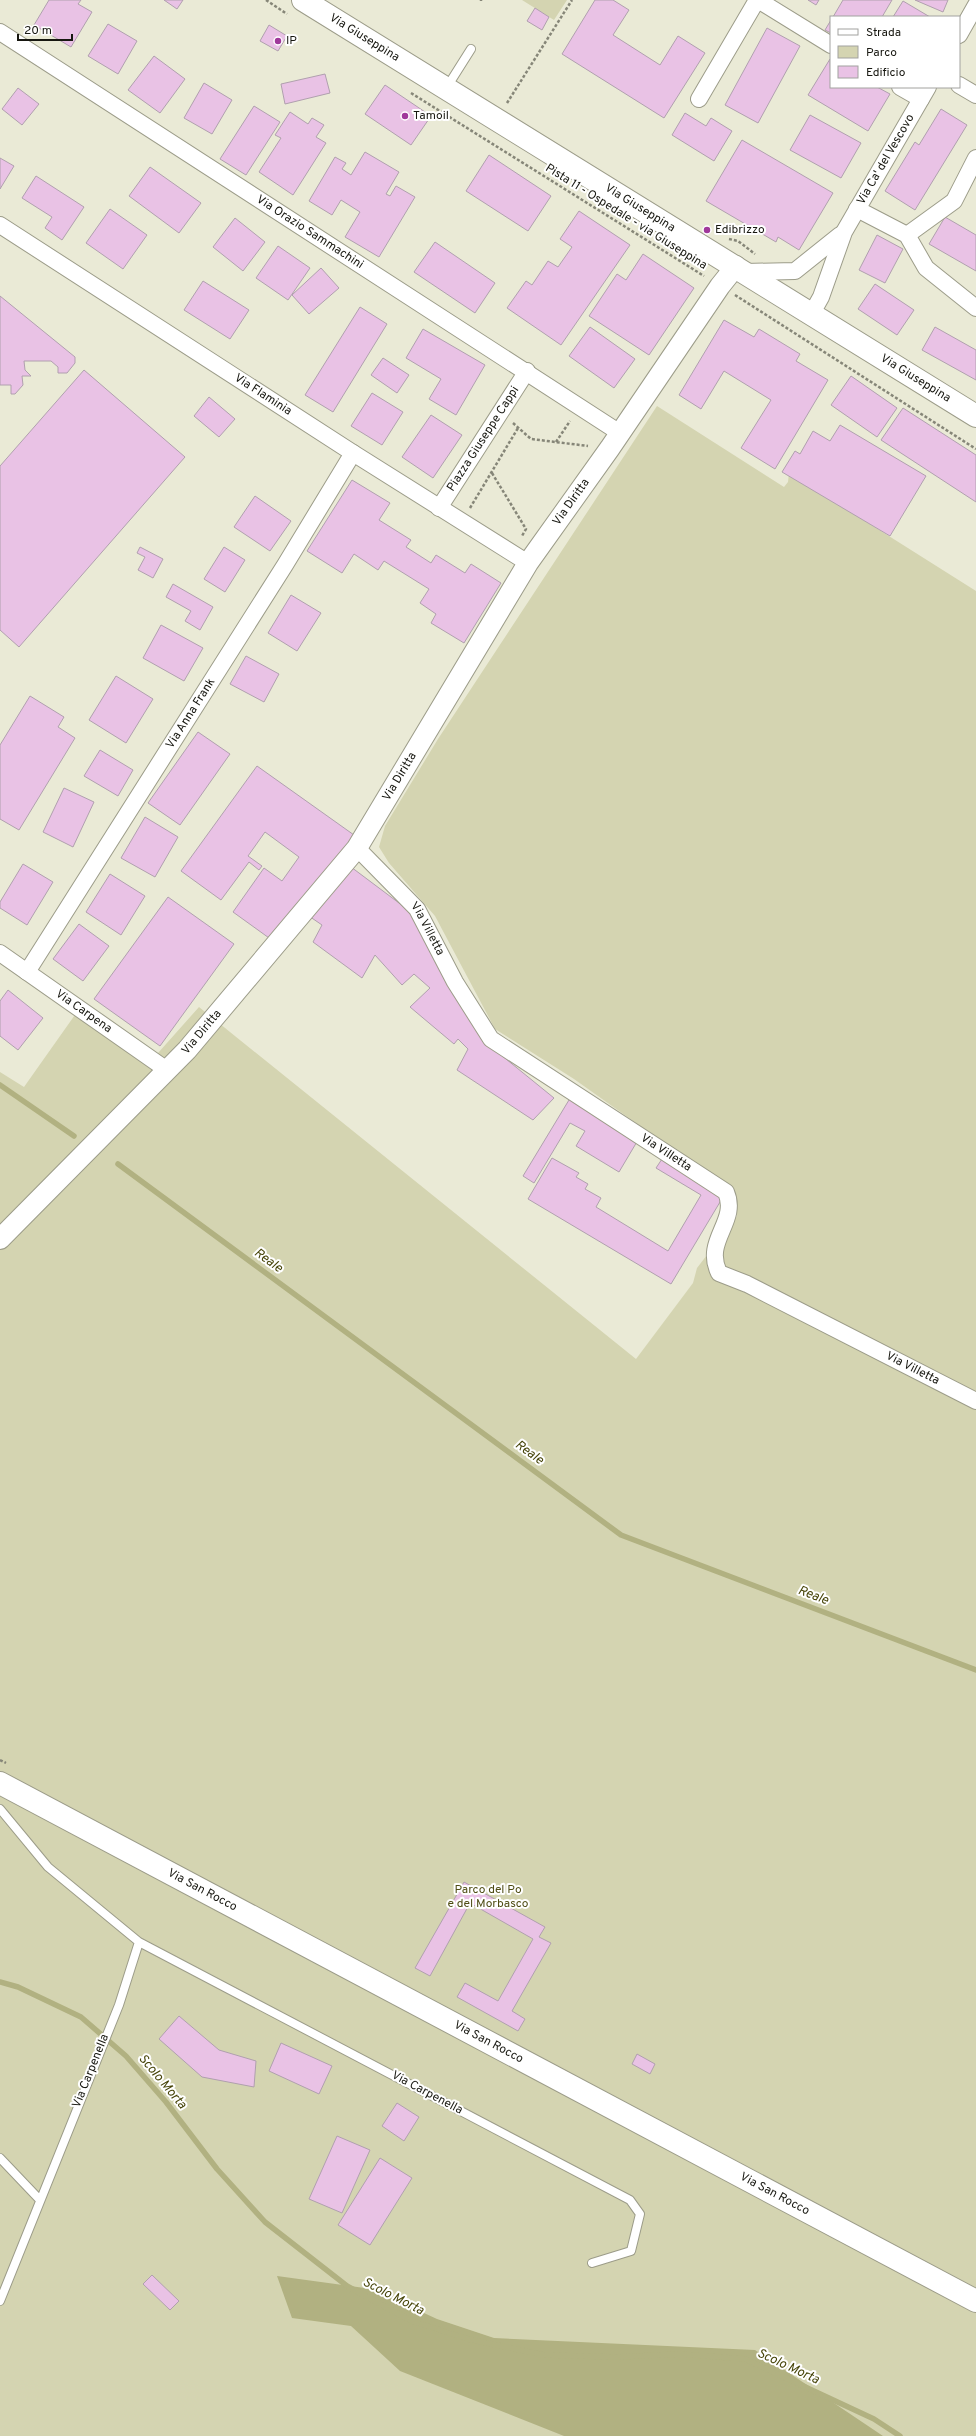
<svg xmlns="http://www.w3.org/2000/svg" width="976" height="2436" font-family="Overpass,sans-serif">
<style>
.green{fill:#d4d4b1}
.forest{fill:#b1b181}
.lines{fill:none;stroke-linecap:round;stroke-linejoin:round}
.stream{stroke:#b1b181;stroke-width:5.5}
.building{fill:#e9c2e5;stroke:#b0a0ae}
.service-casing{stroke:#9c9c89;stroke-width:10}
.minor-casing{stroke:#9c9c89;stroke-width:18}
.tertiary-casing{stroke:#9c9c89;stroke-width:22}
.secondary-casing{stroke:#9c9c89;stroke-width:24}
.path{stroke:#868678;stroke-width:2.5;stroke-dasharray:3 2;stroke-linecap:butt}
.service{stroke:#fff;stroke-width:8}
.minor{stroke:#fff;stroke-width:16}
.tertiary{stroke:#fff;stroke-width:20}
.secondary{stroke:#fff;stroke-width:22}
.poi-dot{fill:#a0389b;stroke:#fff;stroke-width:1.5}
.labels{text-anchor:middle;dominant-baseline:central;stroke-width:4;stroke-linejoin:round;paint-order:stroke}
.street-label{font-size:12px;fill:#171710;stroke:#fff}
.poi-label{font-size:12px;fill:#171710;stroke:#fff;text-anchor:start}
.park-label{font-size:12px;fill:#4f4d15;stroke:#fff}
.water-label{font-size:13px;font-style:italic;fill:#454307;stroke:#fff}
</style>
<rect width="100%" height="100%" fill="#eaead6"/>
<path class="green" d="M522,0H567L554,20Z
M657,406L784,487L788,482L789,473L976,591V2436H0V1072L24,1087L77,1012L150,1062L199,1007L636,1359L693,1283L697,1268L737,1216V1201L733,1192L574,1079L495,1029L435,916L389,863L379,847L385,826L438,739Z"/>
<path class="forest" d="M277,2276L372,2289L437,2319L494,2338L755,2350L883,2436H564L400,2371L351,2326L292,2318Z"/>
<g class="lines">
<path class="stream" d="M0,1085L74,1136
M118,1164L621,1535L976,1670
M0,1982L18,1987L81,2017L126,2056L166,2102L217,2169L265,2222L347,2286L412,2321L468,2339L544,2355L617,2357L681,2354L745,2359L874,2419L900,2436"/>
</g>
<path class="building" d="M49,0H81L78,4L92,12L71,47L34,25Z
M164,0H183L177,9Z
M595,0H613L629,10L613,35L660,65L678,36L705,53L664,118L562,54Z
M808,0H819L816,5Z
M843,0H892L882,17H833Z
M915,0H948L943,12Z
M903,1L930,17H893Z
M535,8L549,17L542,30L527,21Z
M831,20V33L825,30Z
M108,24L137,41L118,74L88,56Z
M269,25L287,36L278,51L260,41Z
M767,28L800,46L758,123L725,105Z
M154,56L185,79L160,113L128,90Z
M830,59L831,87H877L890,94L868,131L808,95Z
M325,74L330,93L285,104L281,84Z
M204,83L232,100L212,134L184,118Z
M385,85L431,116L411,145L365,114Z
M18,88L39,104L22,125L2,109Z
M254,106L280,122L246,175L220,159Z
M941,109L967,125L915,210L885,191L915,142L919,145Z
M290,112L308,124L312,118L324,125L316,137L326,143L293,195L259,172L281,138L275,135Z
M685,113L706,126L711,118L732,131L714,161L672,135Z
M810,115L861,143L841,178L790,150Z
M742,140L833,193L799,250L778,237L776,242L706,201Z
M365,152L399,172L386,194L390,196L396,186L415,197L379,257L345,237L360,212L341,200L332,215L309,201L335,157L346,163L342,169L351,175Z
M489,155L551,196L528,231L466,191Z
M0,158L14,166L0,189Z
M150,167L201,203L179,233L129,196Z
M36,176L84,207L62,240L45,228L52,217L22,198Z
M110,209L147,235L123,269L86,243Z
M579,211L630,245L561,345L507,308L526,281L532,285L548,261L558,267L572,247L560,239Z
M945,217L976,235V271L929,244Z
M235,218L265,242L243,271L213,247Z
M877,235L903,249L885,283L859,270Z
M435,242L495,283L475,313L414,272Z
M278,246L310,268L288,300L256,278Z
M643,254L694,288L649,355L589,316L617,274L626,280Z
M321,268L339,288L309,314L292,295Z
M203,281L249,310L230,339L184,310Z
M875,284L914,310L897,335L858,309Z
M0,296L75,357V363L67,373H58V367L51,361H24L25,370L31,376H22L23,385L15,394H11V385H0Z
M360,307L387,324L333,412L305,395Z
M724,320L754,337L759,329L800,354L796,361L828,380L775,469L741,448L771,400L724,371L701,409L679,395Z
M590,327L635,359L614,388L569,356Z
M935,327L976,350V380L922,350Z
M423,329L485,365L456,415L429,399L441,379L406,358Z
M383,358L409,375L397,393L371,375Z
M84,370L185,457L19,647L0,630V466Z
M851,376L897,408L877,437L831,405Z
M372,393L403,412L382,445L351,426Z
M209,397L235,419L219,437L194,416Z
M903,408L976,455V502L881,440Z
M431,415L462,435L433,478L402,457Z
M840,425L926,476L890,536L782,472L795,451L800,454L813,431L830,441Z
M352,480L390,503L379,520L411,540L406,547L431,563L436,555L465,573L471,564L501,583L464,643L431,623L436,614L420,603L429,589L384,561L378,570L354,554L342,573L307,551Z
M255,496L291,521L270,551L234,527Z
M140,547L163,559L153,578L138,570L145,557L137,553Z
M224,547L245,560L225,592L204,579Z
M173,584L213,607L200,630L185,621L191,611L166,597Z
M291,595L321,613L297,651L268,633Z
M161,625L203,648L184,681L143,658Z
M246,656L279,674L264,702L230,684Z
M116,676L153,699L126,743L89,720Z
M30,696L64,717L58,727L75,738L19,830L0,819V745Z
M198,732L230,754L180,825L148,803Z
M100,750L133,770L118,796L84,776Z
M257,766L354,835L276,943L233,912L264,868L282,881L299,857L265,832L248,856L262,866L259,870L249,862L221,900L181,871Z
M64,788L94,802L73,847L43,832Z
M145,817L178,837L155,877L121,858Z
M23,864L53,882L27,925L0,908V902Z
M347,864L411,912L485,1042L554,1098L533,1120L457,1070L468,1049L458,1039L454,1044L410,1007L430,988L414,974L402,985L375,955L362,978L313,942L322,925L306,914Z
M110,874L145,896L121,935L86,912Z
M168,897L234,944L160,1046L94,999Z
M79,924L109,946L83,981L53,959Z
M8,990L43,1018L18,1050L0,1036V1001Z
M572,1095L726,1192L671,1284L528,1199L552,1158L579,1173L576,1177L588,1184L585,1189L601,1198L596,1207L668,1251L701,1195L656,1168L664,1156L638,1140L619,1172L576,1146L585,1131L570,1123L534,1183L523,1176Z
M464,1882L545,1927L539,1937L551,1943L512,2011L525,2019L518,2031L457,1997L465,1983L498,2001L533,1939L470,1903L430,1976L415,1968Z
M179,2016L219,2050L256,2061L254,2087L202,2077L159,2039Z
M281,2043L332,2066L319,2094L269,2071Z
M637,2054L655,2064L650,2074L632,2064Z
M397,2103L419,2117L404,2141L382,2126Z
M337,2136L370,2150L342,2213L309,2199Z
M380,2158L412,2178L370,2245L338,2225Z
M152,2275L179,2301L170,2310L143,2284Z"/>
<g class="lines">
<defs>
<path id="service" d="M447,87L471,49
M0,1809L48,1867L139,1942L630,2200L640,2214L631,2251L592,2263
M0,2158L40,2200
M0,2301L119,2005L139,1942"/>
<g id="minor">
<path d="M758,0L831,45"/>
<path id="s1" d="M0,32L620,433"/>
<path d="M959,35L976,5"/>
<path d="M959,85L976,95"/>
<path d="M900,87L921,99"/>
<path d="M699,99L757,0"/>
<path d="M857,209L907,235L926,268L976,308"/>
<path id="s2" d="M0,225L353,453L528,563"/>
<path d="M907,235L954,201L976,158"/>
<path d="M745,272L795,271L840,235"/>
<path id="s3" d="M812,313L821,297L844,232L928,87"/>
<path id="s4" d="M439,508L527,371"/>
<path id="s5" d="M357,848L417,909L455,982L491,1039L726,1192C739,1222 703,1240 719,1273L747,1284L976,1401"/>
<path id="s6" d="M0,953L167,1070"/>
<path id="s7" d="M27,972L285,565L353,453"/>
</g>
<g id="tertiary">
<path id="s8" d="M0,1239L187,1050L357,848L528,563L610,448L720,286L736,266"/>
</g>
<g id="secondary">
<path id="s9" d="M303,0L976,416"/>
<path id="s10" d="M0,1783L976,2301"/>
</g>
</defs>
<use href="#service" class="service-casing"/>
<use href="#minor" class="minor-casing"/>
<use href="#tertiary" class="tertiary-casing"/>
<use href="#secondary" class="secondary-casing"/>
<path class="path" d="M266,0L287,14
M481,1V0
M411,93L704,276
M507,103L572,0
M729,239L738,241L755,254
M735,295L976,449
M513,423L531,439L588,446
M556,442L570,421
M492,473L526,529L522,536
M470,508L518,428
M0,1760L6,1763"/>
<use href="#service" class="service"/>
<use href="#minor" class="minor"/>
<use href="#tertiary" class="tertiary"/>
<use href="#secondary" class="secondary"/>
</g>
<g class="poi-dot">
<circle cx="278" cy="41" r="4"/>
<circle cx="405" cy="116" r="4"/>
<circle cx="707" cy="230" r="4"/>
</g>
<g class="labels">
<g class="street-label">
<text stroke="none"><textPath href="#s9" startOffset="72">Via Giuseppina</textPath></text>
<text stroke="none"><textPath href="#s3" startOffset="171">Via Ca' del Vescovo</textPath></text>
<text stroke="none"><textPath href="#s9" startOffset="396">Via Giuseppina</textPath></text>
<text transform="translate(626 217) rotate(32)">Pista 11 - Ospedale - via Giuseppina</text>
<text stroke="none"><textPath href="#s1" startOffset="369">Via Orazio Sammachini</textPath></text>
<text stroke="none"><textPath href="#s9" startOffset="720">Via Giuseppina</textPath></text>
<text stroke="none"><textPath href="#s2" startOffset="313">Via Flaminia</textPath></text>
<text stroke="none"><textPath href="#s4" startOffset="82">Piazza Giuseppe Cappi</textPath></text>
<text stroke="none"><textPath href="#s8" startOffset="937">Via Diritta</textPath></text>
<text stroke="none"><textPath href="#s7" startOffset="306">Via Anna Frank</textPath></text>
<text stroke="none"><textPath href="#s8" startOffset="613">Via Diritta</textPath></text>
<text stroke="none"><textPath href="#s5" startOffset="108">Via Villetta</textPath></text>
<text stroke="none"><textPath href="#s6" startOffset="102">Via Carpena</textPath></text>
<text stroke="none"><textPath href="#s8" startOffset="289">Via Diritta</textPath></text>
<text stroke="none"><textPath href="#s5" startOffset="444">Via Villetta</textPath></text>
<text stroke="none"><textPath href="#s5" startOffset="816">Via Villetta</textPath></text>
<text stroke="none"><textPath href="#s10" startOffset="229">Via San Rocco</textPath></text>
<text stroke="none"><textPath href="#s10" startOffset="553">Via San Rocco</textPath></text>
<text transform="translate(91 2071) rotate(-68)">Via Carpenella</text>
<text transform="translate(427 2093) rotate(28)">Via Carpenella</text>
<text stroke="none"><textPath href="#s10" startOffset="877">Via San Rocco</textPath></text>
</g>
<g class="poi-label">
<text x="286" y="41">IP</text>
<text x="413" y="116">Tamoil</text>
<text x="715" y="230">Edibrizzo</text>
</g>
<g class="park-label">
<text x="488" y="1890">Parco del Po<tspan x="488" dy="14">e del Morbasco</tspan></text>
</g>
<g class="water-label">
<text transform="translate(268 1261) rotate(36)">Reale</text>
<text transform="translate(529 1453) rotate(36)">Reale</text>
<text transform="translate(813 1596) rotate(21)">Reale</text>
<text transform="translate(162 2082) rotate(50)">Scolo Morta</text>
<text transform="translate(393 2297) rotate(27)">Scolo Morta</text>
<text transform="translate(788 2367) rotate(25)">Scolo Morta</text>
</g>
</g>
<rect x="830" y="16" width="130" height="72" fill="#ffffff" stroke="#a2a29f"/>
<rect x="838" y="29" width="20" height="6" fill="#ffffff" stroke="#a2a29f"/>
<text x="866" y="36" font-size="12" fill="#171710">Strada</text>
<rect x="838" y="46" width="20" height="12" fill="#d4d4b1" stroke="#a2a29f"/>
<text x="866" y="56" font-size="12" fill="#171710">Parco</text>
<rect x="838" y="66" width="20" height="12" fill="#e9c2e5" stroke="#a2a29f"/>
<text x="866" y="76" font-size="12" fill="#171710">Edificio</text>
<path d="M18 34v6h54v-6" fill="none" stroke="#171710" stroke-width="2"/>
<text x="24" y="34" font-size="12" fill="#171710" stroke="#ffffff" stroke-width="3" paint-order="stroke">20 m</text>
</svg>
